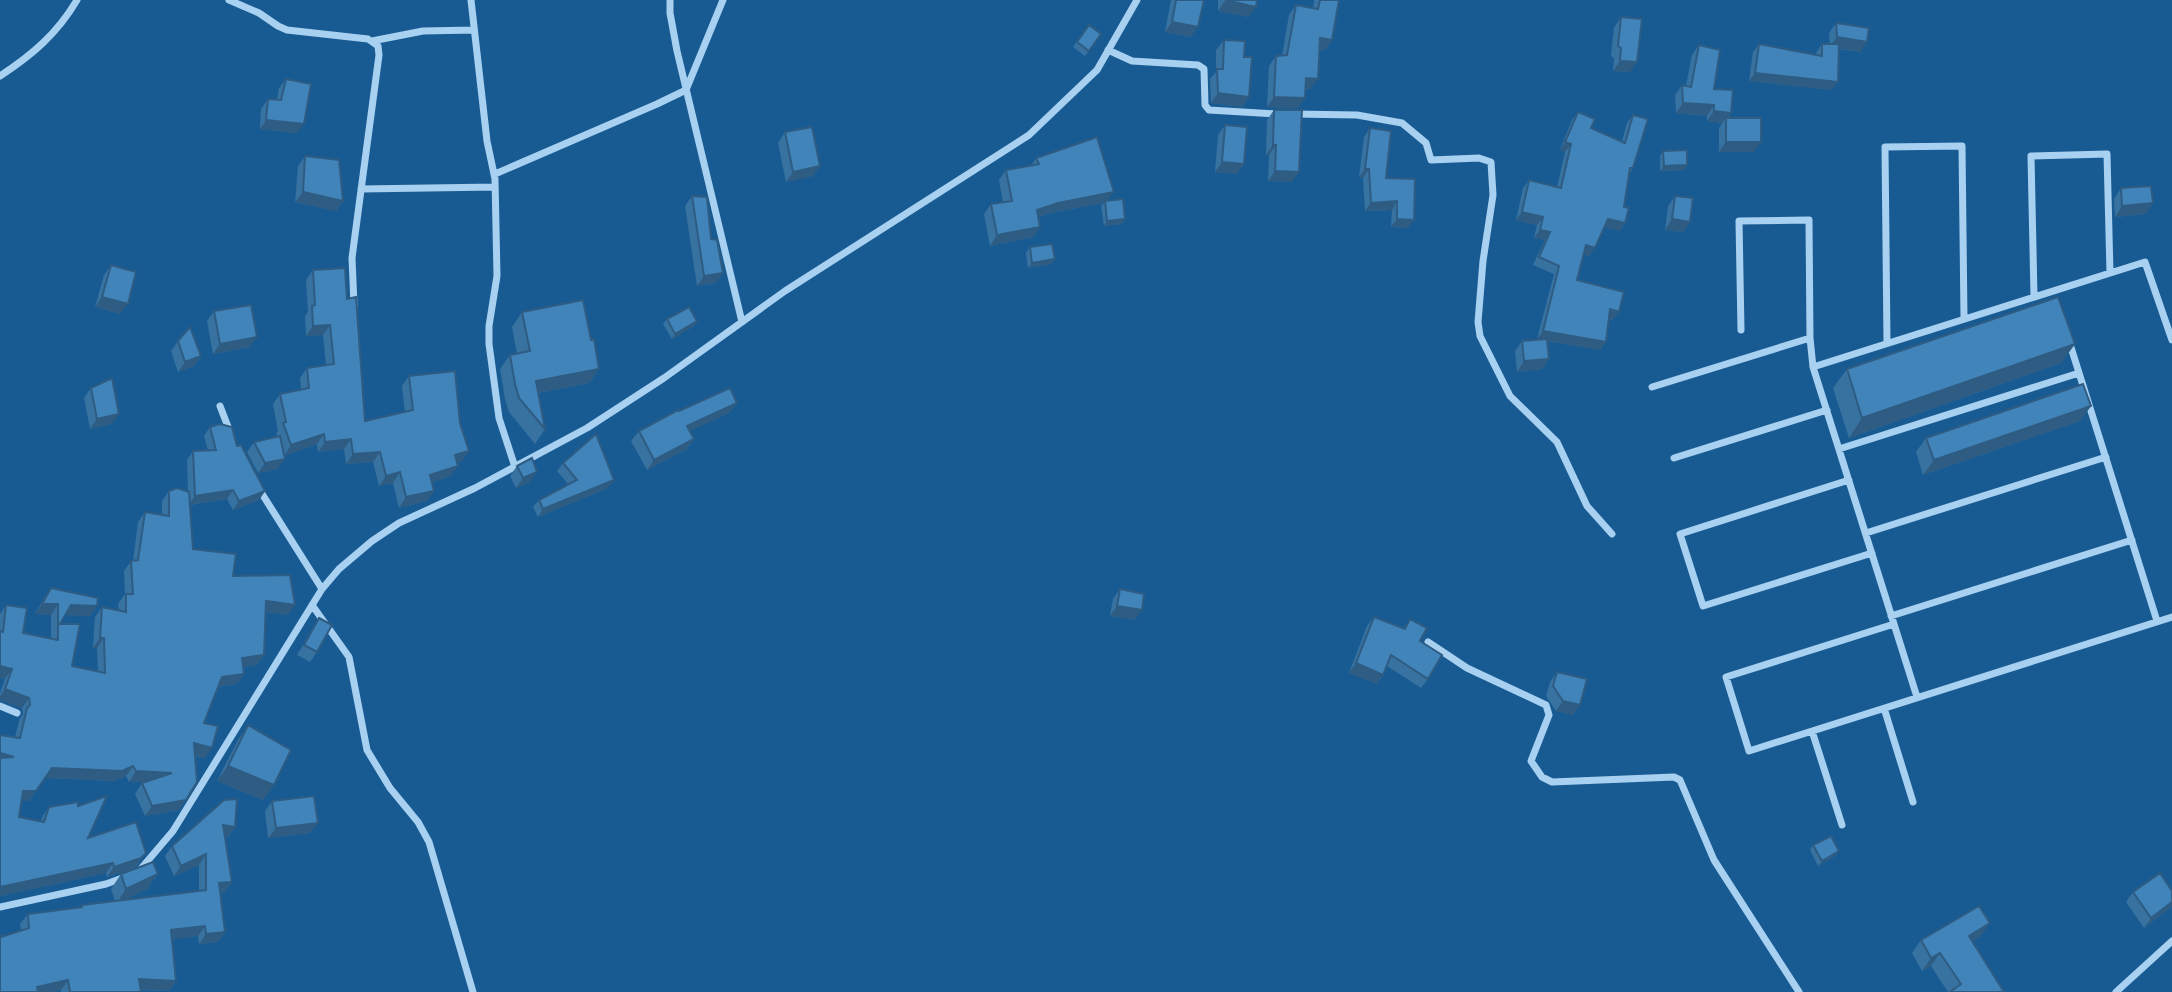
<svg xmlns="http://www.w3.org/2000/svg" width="2172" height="992" font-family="Raleway,sans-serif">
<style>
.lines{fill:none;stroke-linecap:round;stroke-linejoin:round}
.minor{stroke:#a8d0f0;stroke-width:7}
.wall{fill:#3872a0}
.shaded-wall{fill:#2e5c82}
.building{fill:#4184ba;stroke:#2e5c82;stroke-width:2}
</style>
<rect width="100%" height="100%" fill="#185b93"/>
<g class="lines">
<path class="minor" d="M229,0L259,13L278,26L287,30L368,39L378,46L379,55L352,258L354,305
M471,0L487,141L495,179L497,276L489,326V344L499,418L515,467
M670,0V13L677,51L742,322
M372,41L423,31L474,30
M1108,50L1132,61L1198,65L1204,69L1205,105L1209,110L1278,114
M0,76C32,55 57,34 77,0
M1293,114L1357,115L1402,123L1426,143L1431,160L1479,158L1491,162L1493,195L1483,261L1478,322L1480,336L1510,396L1557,442L1587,506L1612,534
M495,174L657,104L686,90L723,0
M361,189L495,187
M2034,296L2031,156L2107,154L2110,273
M1741,330L1739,221L1809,220L1810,338L1813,367
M2069,341L2157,621
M1887,343L1885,147L1962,146L1964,318
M1652,387L1810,338
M220,406L230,432
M1839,449L2079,373
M1674,458L1827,410
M1849,480L1680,534L1703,606L1872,553
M259,489L322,589
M1866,533L2106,457
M312,605L349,657L367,750L390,788L418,822L429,842L473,992
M1891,616L2132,540
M1894,624L1726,677L1749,751L2172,617
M1428,642L1467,668L1546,705L1549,715L1531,761L1542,777L1552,782L1674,777L1680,780L1714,860L1799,992
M1917,697L1813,367L2145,262L2172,340
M0,706L17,713
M1884,708L1913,802
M1812,731L1842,825
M139,871L173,831L322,589L339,569L372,541L399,523L475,488L587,428L664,378L785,291L1029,135L1097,70L1137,0
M0,907L106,884L125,877
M2116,992L2172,941"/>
</g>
<path class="wall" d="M1171,0H1204L1191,37L1165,32Z
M1218,0H1257L1249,17L1218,11Z
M1314,0H1339L1332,40L1325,50L1319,49L1311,89H1305L1298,108L1267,107L1269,66L1276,56H1282L1289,15L1296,5L1313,8Z
M1621,17L1630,72L1613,71L1614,58L1611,56L1614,28Z
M1836,23L1867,42L1860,52L1839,49L1832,90L1749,81L1753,52L1759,44L1816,55V53L1822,44H1830L1829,33Z
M1089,25L1101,34L1085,56L1073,47Z
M1224,40L1244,57L1249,97L1242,107L1211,103L1210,79L1216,72V50Z
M1699,45L1714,89L1731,113L1728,118L1754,152H1719V128L1722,123L1707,121V116L1676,113L1675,95L1682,85L1686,86L1692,55Z
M286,79L297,133L260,129L261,109L268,99L277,100L279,88Z
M1274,110L1292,182L1268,181L1269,155H1266L1267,120Z
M1578,112L1591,128L1622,141L1627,123L1633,115V168L1629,175L1624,207L1625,223L1620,231L1604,227L1589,256L1584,254L1577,280L1613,320L1609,319L1606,342L1600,350L1547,341L1549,359L1542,369L1517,372L1515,351L1522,341L1540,339H1537L1554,274L1533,265L1545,240L1534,238L1537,225L1516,220L1523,188L1529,180L1557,187L1565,152L1560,150L1572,120Z
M1225,125L1244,164L1237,174L1215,172L1218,135Z
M1370,128L1386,178L1415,179L1408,228L1391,227L1392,210L1365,211L1363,178L1359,177L1364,137Z
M785,132L820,166L813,176L786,182L778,143Z
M1663,151L1687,165L1684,170L1660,171V156Z
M305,156L343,201L336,211L295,202L298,166Z
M1036,158L1108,201L1125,219L1122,224L1104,226L1101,206L1104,203L1050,213L1039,217L1040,227L1033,237L990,246L984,214L991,204L1003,202L999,180L1006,170L1031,166Z
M2121,188L2146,214L2115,217L2114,199Z
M692,196L716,283L697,286L685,206Z
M1675,196L1690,222L1683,232L1665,230L1668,206Z
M1030,247L1055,259L1051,264L1028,268L1026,253Z
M111,265L120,314L95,307L104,275Z
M313,270L347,299L365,421L405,412L402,386L409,376L460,423L469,451L462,461L457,463L451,476L432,482L427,501L399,508L393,483L379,486L373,462L346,464L344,449L318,452L317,444L284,456L278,469L258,473L247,452L254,442L278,437L276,433L278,431L273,404L280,394L301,389L300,378L307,368L326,365L323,335L306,336L305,316L308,312L306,280Z
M214,311L250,347L213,354L207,321Z
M522,312L591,340L599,369L589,383L538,393L545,429L535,444L509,412L505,399L500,369L510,355L517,354L512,327Z
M667,319L694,326L672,339L663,324Z
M178,341L201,356L194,366L178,372L171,351Z
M2075,344L2061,363L1849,438L1833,388L1847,369Z
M91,388L112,424L90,429L84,398Z
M737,403L729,413L690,431L694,439L687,449L647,470L631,441L639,431L679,411Z
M2091,406L2080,421L1923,475L1916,452L1926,438Z
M210,427L237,446L265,491L259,500L233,510L227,499L190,505L193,549L233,576L288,615L266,612L264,655L257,665L243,667L244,674L237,684L218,687L204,723L205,758L195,756L179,810L145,816L135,794L142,783L145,782H129L126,776L115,781L45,778L29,801H21L19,817L41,821L42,817L49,807L88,838L139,863L134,868L107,877L106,873L0,896L15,737L20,718L23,714L22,708L0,700V693L5,679L0,678V614L6,605L23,633L51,639V615L35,614L44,598L51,588L97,606L90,616L65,615L60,624L72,666L98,671L97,648H93L95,617L102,607L119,611L118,604L125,594L124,571L131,561H133L138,522L145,512L162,515V501L169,491L188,492L187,460L193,451L208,450L204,436Z
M563,463L608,488L538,517L533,507L539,500L568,484L557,471Z
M517,466L530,482L516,488L510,476Z
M1120,589L1135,620L1110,616L1113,599Z
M1374,617L1404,628L1410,619L1420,641L1428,679L1421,688L1387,666L1383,675L1377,684L1349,673L1367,626Z
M319,618L317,652L310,662L297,655Z
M1557,672L1580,705L1573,715L1556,711L1546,696L1550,682Z
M248,725L274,785L263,800L217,781L238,740Z
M272,801L318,823L310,833L268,838L265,811Z
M235,827L228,837H225L232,882L225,892L220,893L225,932L218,942L199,944L198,936L172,939L176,981L169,991L141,990V992H61V990L53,992H0L1,937L21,931L20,924L28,914L80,907L82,905L115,901L111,889L121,874H158L147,889L124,900L199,891V865L174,876L165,856L172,846Z
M1813,845L1839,851L1835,856L1818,866L1810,850Z
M2133,892L2170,908L2144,928L2126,902Z
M1980,937L1973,941L2004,992H1948L1931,966L1922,971L1912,953L1921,940Z"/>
<path class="shaded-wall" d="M1225,1L1256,7L1249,17L1218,11Z
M1172,22L1198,27L1191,37L1165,32Z
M1837,37L1867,42L1860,52L1830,47Z
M1320,38L1332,40L1325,50L1313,48Z
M1620,61L1637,62L1630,72L1613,71Z
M1755,73L1838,82L1832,90L1749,81Z
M1306,78L1318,79L1311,89L1299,88Z
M1218,93L1249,97L1242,107L1211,103Z
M1274,97L1305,98L1298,108L1267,107Z
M1683,103L1714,105L1707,116L1676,113Z
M1714,111L1731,113L1726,120V118L1722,123L1707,121Z
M266,120L304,124L297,133L260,129Z
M1565,142L1571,144L1565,152L1560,150Z
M1726,142H1761L1754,152H1719Z
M1273,145H1276L1269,155H1266Z
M1222,162L1244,164L1237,174L1215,172Z
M1687,165L1684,170L1660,171L1664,166Z
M820,166L813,176L786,182L793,172Z
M1365,169H1369L1363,178L1359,177Z
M1275,171L1299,172L1292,182L1268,181Z
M303,192L343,201L336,211L295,202Z
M1114,192L1106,202L1105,201L1104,203L1050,213L1030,220L1037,210L1058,203Z
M1397,201L1392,210L1365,211L1371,203Z
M2153,203L2146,214L2115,217L2122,206Z
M1522,212L1543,217L1537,225L1516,220Z
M1125,219L1122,224L1104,226L1107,221Z
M1397,219L1414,220L1408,228L1391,227Z
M1608,219L1625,223L1620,231L1602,227Z
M1672,219L1690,222L1683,232L1665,230Z
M1040,227L1033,237L990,246L997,235Z
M1540,230L1550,232L1545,240L1534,238Z
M1586,245L1595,248L1589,256L1580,253Z
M1055,259L1051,264L1028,268L1032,263Z
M723,273L716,283L697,286L704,276Z
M102,297L128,304L120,314L95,307Z
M1610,309L1619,312L1613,320L1605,317Z
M697,321L694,326L672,339L675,334Z
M330,325L323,335L306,336L313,326Z
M1543,331L1606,342L1600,350L1537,339Z
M257,337L250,347L213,354L220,344Z
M2075,344L2061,363L1849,438L1862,418Z
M201,356L194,366L178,372L185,362Z
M1549,359L1542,369L1517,372L1524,361Z
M599,369L589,383L526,395L536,381Z
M737,403L729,413L680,436L687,426Z
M2091,406L2080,421L1923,475L1934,460Z
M119,414L112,424L90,429L97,419Z
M324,434L317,444L284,456L291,445Z
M351,439L344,449L318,452L325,442Z
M694,439L687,449L647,470L654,460Z
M469,451L462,461L448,465L455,455Z
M380,452L373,462L346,464L353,454Z
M285,459L278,469L258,473L265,463Z
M458,466L451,476L423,485L430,475Z
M400,472L393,483L379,486L386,476Z
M537,472L530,482L516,488L523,478Z
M614,480L608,488L538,517L543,509Z
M233,490L227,499L189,505L195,496Z
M265,491L259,500L233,510L239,501Z
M434,491L427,501L399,508L406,497Z
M266,601L295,605L288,615L259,611Z
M42,604H58L51,615L35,614Z
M71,605L97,606L90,616L64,615Z
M1117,606L1142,610L1135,620L1110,616Z
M100,638H104L97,648H93Z
M264,655L257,665L235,668L242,658Z
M1356,663L1383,675L1377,684L1349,673Z
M0,666L12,669L5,679L0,678Z
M244,674L237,684L215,687L222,677Z
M5,689L29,698L22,708L0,700V696Z
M1563,701L1580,705L1573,715L1556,711Z
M194,743L212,748L205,758L187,754Z
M0,753L14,757L0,765Z
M133,766L126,776L115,781L45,778L52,768Z
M228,766L274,785L263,800L217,781Z
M136,771L172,773L165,783L129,782Z
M23,791H36L29,801H15Z
M186,800L179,810L145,816L152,806Z
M318,823L310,833L268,838L276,828Z
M223,825L235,827L228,837L216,836Z
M1839,851L1835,856L1818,866L1822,861Z
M146,853L134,868L107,877L114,867Z
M206,854L199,865L174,876L181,866Z
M113,863L106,873L0,896V887Z
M158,874L147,889L116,904L126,889Z
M232,882L225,892L212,893L219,883Z
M2172,902V906L2170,908L2144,928L2151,918Z
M1990,923L1980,937L1960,949L1969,936Z
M205,926L198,936L164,940L171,930Z
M225,932L218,942L199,944L206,934Z
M1940,953L1931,966L1922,971L1931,958Z
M139,979L176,981L169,991L132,989Z
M68,980L61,990L53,992H33L37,987Z"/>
<path class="building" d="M1176,0H1204L1198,27L1172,22Z
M1225,0H1257L1256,7Z
M1320,0H1339L1332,40L1320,38L1318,79L1306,78L1305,98L1274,97L1276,56L1287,55L1296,5L1318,9Z
M1621,17L1642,19L1637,62L1620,61L1621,48L1618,46Z
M1836,23L1869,28L1867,42L1837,37Z
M1089,25L1101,34L1089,51L1077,42Z
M1224,40L1245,41L1244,57H1252L1249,97L1218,93L1217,69H1223Z
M1759,44L1822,56V44H1839L1838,82L1755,73Z
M1699,45L1720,50L1714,89L1733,90L1731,113L1714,111V105L1683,103L1682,85L1691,87Z
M286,79L311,84L304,124L266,120L268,99L281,100Z
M1274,110H1302L1299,172L1275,171L1276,145H1273Z
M1578,112L1595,119L1591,128L1625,143L1633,115L1648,119L1633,168H1630L1624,207L1629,208L1625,223L1608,219L1595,248L1586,245L1577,280L1624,292L1619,312L1610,309L1606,342L1543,331L1559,266L1539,257L1550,232L1540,230L1543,217L1522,212L1529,180L1561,188L1571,144L1565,142Z
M1726,118H1761V142H1726Z
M1225,125L1247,127L1244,164L1222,162Z
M812,127L820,166L793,172L785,132Z
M1370,128L1391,131L1386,178L1415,179L1414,220L1397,219V201L1371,203L1369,169H1365Z
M1097,137L1114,192L1058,203L1037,210L1040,227L997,235L991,204L1012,201L1006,170L1039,164L1036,158Z
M1687,150V165L1664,166L1663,151Z
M305,156L339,160L343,201L303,192Z
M2151,186L2153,203L2122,206L2121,188Z
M692,196L707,197L711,239L717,240L723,273L704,276Z
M1675,196L1693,198L1690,222L1672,219Z
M1123,199L1125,219L1107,221L1105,201Z
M1052,244L1055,259L1032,263L1030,247Z
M111,265L136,272L128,304L102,297Z
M345,268L347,299L356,297L365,421L413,410L409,376L455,371L460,423L469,451L455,455L458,466L430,475L434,491L406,497L400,472L386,476L380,452L353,454L351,439L325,442L324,434L291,445L283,423L286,422L280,394L309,388L307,368L334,364L330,325L313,326L312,306L315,305L313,270Z
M2058,297L2075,344L1862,418L1847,369Z
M583,300L591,340L594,339L599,369L536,381L545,429L519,398L515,384L510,355L530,351L522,312Z
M251,305L257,337L220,344L214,311Z
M689,307L697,321L675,334L667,319Z
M190,327L201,356L185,362L178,341Z
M1547,339L1549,359L1524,361L1522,341Z
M112,378L119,414L97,419L91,388Z
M2083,384L2091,406L1934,460L1926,438Z
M730,388L737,403L687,426L694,439L654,460L639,431L678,410L679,411Z
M220,424L232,427L237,446L241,445L265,491L239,501L233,490L195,496L193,451L216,450L210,427Z
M596,434L614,480L543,509L539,500L577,480L563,463Z
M280,436L285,459L265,463L254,442Z
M532,458L537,472L523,478L517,466Z
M177,488L189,492L193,549L236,554L233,576L290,575L295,605L266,601L264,655L242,658L244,674L222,677L204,723L218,726L212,748L194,743L197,782L186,800L152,806L142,783L172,773L136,771L133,766L122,771L52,768L36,791H23L19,817L44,822L49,807L78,802V806L107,796L88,838L136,822L146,853L141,858L114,867L113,863L0,887V758L14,757L0,753V735L20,738L27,708L30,705L29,698L5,689L12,669L0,666V631L3,632L6,605L27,608L23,633L58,640V604H42L51,588L98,598L97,606L71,605L60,624H80L72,666L105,673L104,638H100L102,607L126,612V594H133L131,561L138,560L145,512L169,516V491Z
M1120,589L1144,594L1142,610L1117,606Z
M1374,617L1405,629L1410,619L1427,628L1420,641L1442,655L1428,679L1391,655L1383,675L1356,663Z
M319,618L332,625L317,652L304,645Z
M1557,672L1587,679L1580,705L1563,701L1553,686Z
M248,725L291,750L274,785L228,766Z
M314,796L318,823L276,828L272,801Z
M237,799L235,827L223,825L232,882L219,883L225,932L206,934L205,926L171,930L176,981L139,979L141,992H70L68,980L37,987L38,992H0V934L1,937L29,928L28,914L82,907V905L206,890V854L181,866L172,846L224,800Z
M1831,836L1839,851L1822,861L1813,845Z
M153,862L158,874L126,889L121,874Z
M2160,873L2172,891V902L2151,918L2133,892Z
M1979,906L1990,923L1969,936L2004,992H1950L1961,984L1940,953L1931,958L1921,940Z"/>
</svg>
